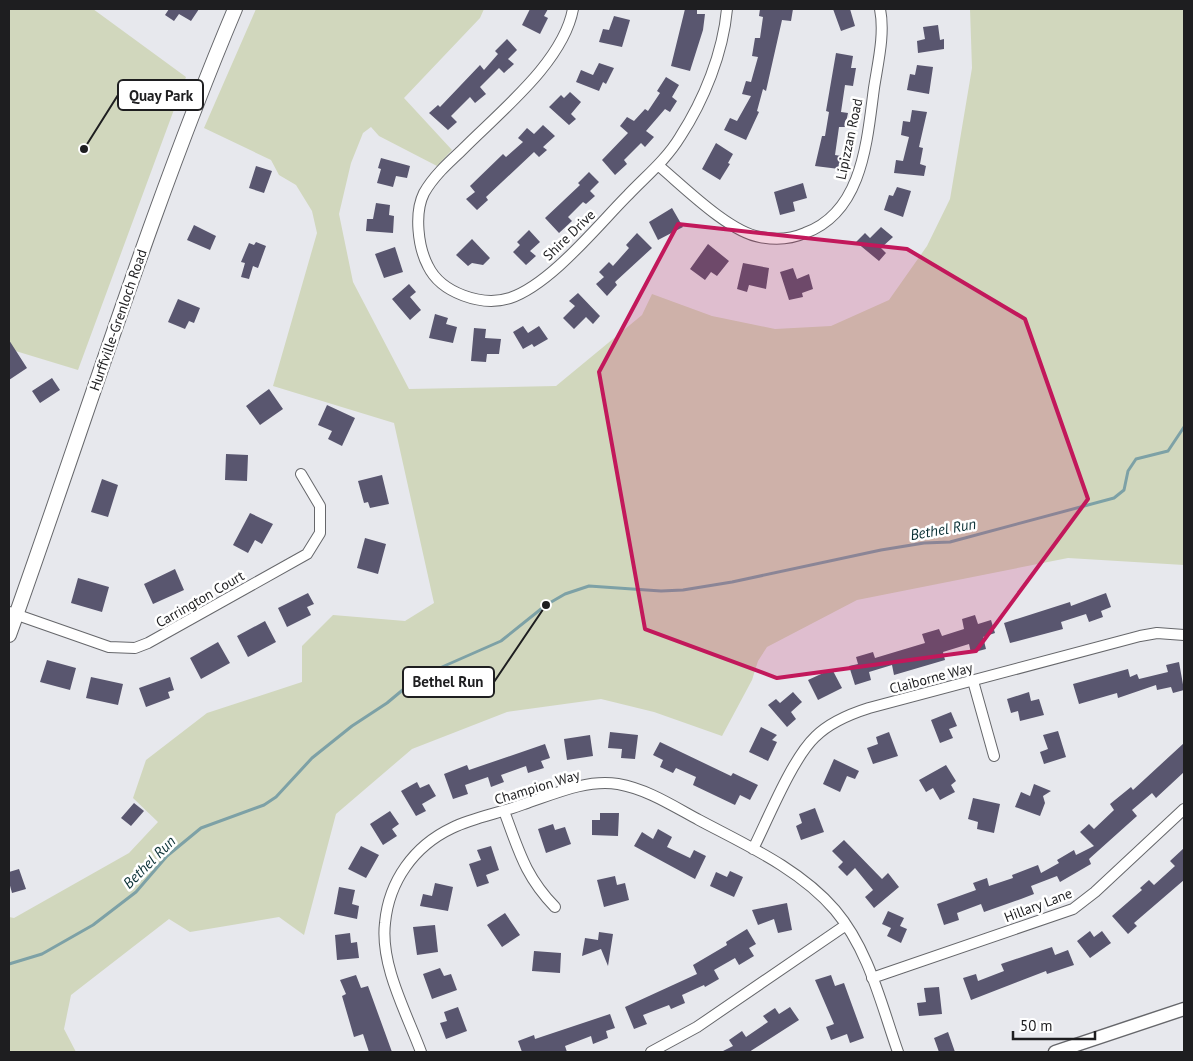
<svg xmlns="http://www.w3.org/2000/svg" width="1193" height="1061" font-family="'PT Sans',sans-serif">
<style>
.green{fill:#d1d7bd}
.lines{fill:none;stroke-linecap:round;stroke-linejoin:round}
.stream{stroke:#7da1a6;stroke-width:3}
.building{fill:#59566f}
.minor-casing{stroke:#66676b;stroke-width:12}
.tertiary-casing{stroke:#66676b;stroke-width:15}
.secondary-casing{stroke:#66676b;stroke-width:16}
.minor{stroke:#fff;stroke-width:10}
.tertiary{stroke:#fff;stroke-width:12}
.secondary{stroke:#fff;stroke-width:14}
.marked{fill:#c2185b;fill-opacity:0.2;stroke:#c2185b;stroke-width:4;stroke-linejoin:round}
.labels{text-anchor:middle;dominant-baseline:central;stroke-width:5;stroke-linejoin:round;paint-order:stroke}
.street-label{font-size:14px;fill:#1e1e20;stroke:#fff}
.water-label{font-size:15px;font-style:italic;fill:#0b3136;stroke:#fff}
.leader{fill:none;stroke:#1e1e20;stroke-width:2}
.callout-dot{fill:#1e1e20;stroke:#fff;stroke-width:2}
.callout{fill:#fff;stroke:#1e1e20;stroke-width:2}
.callout-label{font-size:15px;text-anchor:middle;font-weight:bold;fill:#1e1e20}
</style>
<rect width="100%" height="100%" fill="#e7e8ed"/>
<path class="green" d="M9,9H93L186,77L78,370L9,349Z
M256,9H484L480,18L404,98L452,150L437,166L379,136L371,127L363,133L351,163L339,214L353,282L409,389L556,386L642,315L652,294L712,316L775,329L831,326L889,300L927,246L950,199L972,68L970,9H1184V565L1068,558L857,600L767,647L758,661L752,680L722,736L654,712L601,699L507,712L412,749L336,814L304,935L279,917L190,932L169,919L71,995L64,1029L76,1052H9V917L14,918L129,853L158,822L133,798L146,760L207,713L302,682V646L333,615L405,621L434,603L394,423L273,386L317,233L312,211L296,185L279,175L271,160L204,128Z"/>
<g class="lines">
<path class="stream" d="M9,964L42,954L93,925L136,892L167,856L201,828L264,805L276,797L312,758L352,726L387,703L417,678L501,641L546,605L565,594L589,586L661,591L683,590L732,582L881,550L924,543L950,542L1114,498L1124,490L1128,471L1136,459L1168,451L1184,427"/>
</g>
<path class="building" d="M169,9H199L191,21L179,14L174,21L165,15Z
M530,9H548L544,16L548,18L540,34L522,25Z
M685,9H697V14H705L703,30L690,71L671,66Z
M760,9H793L791,21L782,20L766,91L763,89L757,111L759,112L746,140L724,130L730,118L737,121L751,96L742,94L746,81L751,82L758,57L752,56L755,38H760L763,17L759,16Z
M833,9H850L855,26L841,31Z
M614,16L630,20L622,47L599,42L603,29L609,30Z
M938,25L940,40L944,39V49L918,53L917,41L925,39L923,27Z
M507,39L517,50L508,59L514,64L504,73L499,68L480,87L486,94L475,103L470,97L451,116L457,122L448,130L429,113L438,105L440,107L480,65L484,70L498,54L495,51Z
M836,53L853,56L851,68H856L853,86L845,85L841,112L848,113L845,127H839L835,155L841,156L839,169L815,166L822,136H825L829,112L826,111Z
M599,63L614,68L606,84L603,82L599,91L576,82L581,70L593,75Z
M917,65L933,67L929,94L907,90L910,74L915,75Z
M666,77L679,85L672,97L677,101L670,112L665,109L646,131L654,137L645,147L641,143L624,160L627,164L615,175L602,160L628,133L620,126L627,117L634,121L645,109L648,111L660,93L657,91Z
M570,92L581,102L571,114L576,119L569,125L549,107L561,95L564,98Z
M912,110L927,112L919,147L923,148L920,164L926,166L924,176L894,173L896,160L903,161L909,137L901,135L903,121L910,122Z
M543,125L555,136L543,147L547,150L539,157L534,152L486,197L488,200L477,210L466,199L475,192L470,186L503,154L506,157L523,142L518,138L527,128L534,134Z
M716,143L733,154L728,163L730,164L720,180L702,169Z
M381,158L410,166L407,178L396,176L393,187L377,183L381,169L378,168Z
M256,166L272,171L264,193L249,188Z
M589,172L599,182L590,191L595,196L586,204L583,202L568,217L572,221L559,233L545,218L580,185L578,183Z
M803,183L807,198L793,202L795,211L780,215L774,192Z
M897,187L911,191L903,217L884,210L889,195L893,196Z
M376,203L390,205L389,215L394,216L393,233L366,231L367,219H373Z
M672,208L683,227L658,240L649,222Z
M194,225L216,236L210,250L187,240Z
M881,227L893,237L881,248L886,253L879,261L856,242L865,233L870,238Z
M529,230L540,242L530,251L536,256L526,265L513,252L520,245L517,242Z
M637,233L652,248L615,282L617,285L607,296L596,284L604,277L599,272L609,262L613,266L629,248L626,245Z
M472,239L490,258L483,265L472,263L468,266L456,255Z
M256,242L266,246L258,268L253,266L249,279L241,277L245,263L241,262L249,243L254,245Z
M708,244L729,261L717,276L711,272L705,280L690,269Z
M395,247L403,272L384,278L375,254Z
M743,263L769,268L766,289L749,285L747,292L737,289Z
M793,268L797,279L809,274L813,289L802,293L803,297L789,300L780,272Z
M409,284L416,292L410,297L421,310L410,320L392,299Z
M578,293L600,316L593,324L586,317L574,329L563,318L575,306L569,301Z
M178,299L200,308L194,323L189,321L185,329L168,322Z
M435,314L448,318L446,324L457,327L453,343L429,338Z
M523,326L528,333L539,326L548,339L534,347L532,344L523,349L513,332Z
M474,328L486,329L485,338L501,339L499,354H487L486,362L471,361Z
M9,340L27,368L9,380Z
M52,378L60,390L40,403L32,391Z
M269,389L283,409L260,425L246,406Z
M327,405L355,418L342,446L328,439L332,431L318,425Z
M226,454L248,455L247,481L225,480Z
M382,475L389,504L370,508L368,502L364,503L358,481Z
M102,479L118,485L108,517L91,512Z
M250,513L273,524L262,544L255,540L248,553L233,545Z
M365,538L386,544L378,574L357,568Z
M175,569L184,590L153,604L144,584Z
M78,578L109,587L102,612L71,603Z
M308,593L314,604L307,607L311,615L287,627L278,608Z
M1106,593L1111,607L1101,611L1103,617L1089,622L1086,614L1061,622L1063,629L1010,643L1004,623L1070,602L1071,606Z
M975,615L978,624L991,620L995,633L983,637L986,649L971,653L969,644L943,652L945,660L894,675L892,665L869,672L871,680L855,685L849,666L858,664L856,657L873,652L875,658L925,643L922,634L939,629L942,636L964,629L962,619Z
M265,621L276,642L248,657L237,636Z
M218,642L230,663L201,679L190,658Z
M47,660L76,668L70,690L40,682Z
M1179,662L1184,690L1173,693L1171,687L1157,690L1156,685L1118,698L1117,693L1079,704L1073,684L1128,669L1130,677L1137,674L1139,679L1168,672L1166,665Z
M832,669L842,688L818,700L808,680Z
M91,677L123,684L118,705L86,698Z
M170,677L174,690L168,692L170,698L146,707L139,688Z
M793,692L802,702L791,712L796,719L787,727L768,705L776,699L780,703Z
M1029,692L1031,701L1039,699L1044,715L1020,721L1018,711L1011,713L1007,699Z
M951,712L957,726L949,729L953,738L940,743L931,720Z
M761,727L777,735L772,740L777,742L768,761L749,752Z
M1058,731L1066,757L1044,764L1040,752L1048,749L1043,735Z
M610,732L638,735L635,759L621,758L622,749L608,748Z
M889,732L898,756L873,764L867,748L878,744L876,737Z
M590,735L593,756L567,760L564,739Z
M660,742L731,776L733,773L758,785L750,800L740,795L735,805L693,785L696,777L676,768L673,773L660,767L663,760L653,755Z
M1184,743V772L1156,798L1152,793L1132,810L1137,816L1089,859L1091,864L1060,882L1057,876L1031,886L1034,894L1021,899L984,912L981,904L957,913L959,920L944,925L937,904L976,890L973,883L987,878L989,886L1013,878L1012,875L1038,865L1041,873L1059,863L1057,860L1074,850L1076,855L1094,846L1080,832L1089,824L1094,829L1114,810L1110,804L1131,787L1133,790Z
M545,744L550,758L541,761L544,768L528,773L526,766L501,775L504,782L491,787L488,777L465,785L468,794L453,799L444,774L467,765L469,770Z
M834,759L859,771L855,779L847,776L840,792L823,784Z
M946,765L956,781L951,785L955,792L940,800L933,788L926,792L919,780Z
M417,782L420,788L429,784L436,796L422,804L426,811L416,816L401,791Z
M1034,784L1051,791L1043,796L1045,803L1040,816L1015,807L1021,792L1030,796Z
M973,798L1000,804L994,833L977,829L978,822L968,819Z
M134,803L144,811L131,826L121,818Z
M815,808L824,832L801,840L796,826L802,823L799,814Z
M390,811L399,824L392,829L397,836L383,845L370,824Z
M600,813H619L618,836L592,835V820H600Z
M553,824L555,830L565,827L571,844L546,853L538,829Z
M658,829L672,837L667,847L690,858L694,850L706,856L695,879L634,846L642,832L653,839Z
M844,840L882,879L888,873L899,887L874,908L865,897L873,890L855,868L847,876L838,867L843,862L832,851Z
M361,846L379,855L366,878L348,869Z
M491,846L499,870L486,875L489,883L477,887L469,864L481,860L477,850Z
M1184,848V880L1134,923L1137,926L1128,934L1112,916L1142,890L1140,888L1149,880L1154,885L1175,866L1170,861Z
M19,869L26,889L12,893L9,882V872Z
M730,871L743,877L734,897L710,886L716,872L727,877Z
M615,876L617,885L625,883L629,900L604,907L597,880Z
M435,883L453,887L448,911L420,906L423,894L432,896Z
M339,887L355,890L352,904L359,906L357,919L334,914Z
M787,903L792,930L778,933L774,919L758,925L752,910Z
M888,911L904,918L900,926L907,929L901,943L887,936L891,928L882,924Z
M505,913L520,935L502,947L487,925Z
M435,925L438,952L417,955L413,927Z
M747,929L756,944L749,948L754,956L739,965L735,958L714,970L719,979L705,987L704,985L682,995L685,1003L671,1009L669,1005L643,1015L647,1024L634,1029L625,1007L697,974L693,965L727,945L726,942Z
M1090,931L1094,937L1102,931L1111,943L1090,958L1077,941Z
M599,932L613,934L608,966L601,949L582,956L585,938L598,940Z
M350,933L351,943L357,942L359,958L337,960L335,935Z
M1052,947L1055,955L1068,950L1074,965L1047,974L1046,971L971,1000L963,978L976,974L978,981L1004,971L1001,964Z
M534,951L561,953L560,973L532,971Z
M440,968L444,976L451,974L457,990L432,999L423,974Z
M356,975L361,988L368,986L392,1052H369L363,1034L354,1037L342,996L346,994L340,980Z
M831,975L835,986L844,983L864,1038L850,1043L847,1034L831,1040L826,1027L834,1024L815,980Z
M939,987L942,1014L919,1016L917,1003L926,1002L924,988Z
M458,1007L467,1031L446,1039L440,1023L447,1021L444,1012Z
M790,1007L799,1020L749,1052H721L733,1046L729,1040L742,1031L746,1037L768,1022L763,1016L775,1008L779,1014Z
M610,1014L615,1028L606,1031L608,1038L593,1044L591,1036L565,1046L567,1052H522L518,1041L534,1035L535,1039Z
M948,1032L955,1052H939L934,1038Z"/>
<g class="lines">
<defs>
<path id="minor" d="M573,9C563,63 498,113 460,152C447,164 433,177 424,193C414,213 418,247 428,266C441,293 482,307 510,298C551,284 597,226 628,195C646,176 666,160 680,137C704,100 723,53 727,9
M659,166C684,187 729,232 760,237C775,240 791,239 805,233C863,212 867,140 874,88C878,62 885,34 880,9
M9,612L109,647L135,648L148,643L307,554L320,533V506L301,474
M973,681L994,756
M504,811C519,851 525,876 555,907
M753,849C768,819 792,759 815,737C830,722 850,714 869,708L1140,636L1157,633L1184,635
M872,978L1073,909L1095,892L1184,809
M421,1052C407,1014 380,965 385,923C389,881 414,846 452,828C474,817 501,813 524,804C554,794 586,779 618,784C647,789 673,806 699,820C746,845 800,869 835,910C869,950 881,1004 898,1052
M651,1052L697,1027L846,925"/>
<path id="tertiary" d="M1055,1052L1184,1009"/>
<path id="secondary" d="M9,635C84,426 149,213 235,9"/>
</defs>
<use href="#minor" class="minor-casing"/>
<use href="#tertiary" class="tertiary-casing"/>
<use href="#secondary" class="secondary-casing"/>
<use href="#minor" class="minor"/>
<use href="#tertiary" class="tertiary"/>
<use href="#secondary" class="secondary"/>
</g>
<path class="marked" d="M678,224L907,249L1025,319L1088,499L976,651L777,678L645,629L599,372Z"/>
<g class="labels">
<g class="street-label">
<text transform="translate(849 139) rotate(-78)">Lipizzan Road</text>
<text transform="translate(569 235) rotate(-44)">Shire Drive</text>
<text transform="translate(118 320) rotate(-71)">Hurffville-Grenloch Road</text>
<text transform="translate(200 599) rotate(-30)">Carrington Court</text>
<text transform="translate(931 678) rotate(-15)">Claiborne Way</text>
<text transform="translate(537 787) rotate(-17)">Champion Way</text>
<text transform="translate(1038 905) rotate(-21)">Hillary Lane</text>
</g>
<g class="water-label">
<text transform="translate(943 529) rotate(-10)">Bethel Run</text>
<text transform="translate(149 862) rotate(-45)">Bethel Run</text>
</g>
</g>
<path class="leader" d="M84 149L118 95M546 605L494 682"/>
<g class="callout-dot">
<circle cx="84" cy="149" r="5"/>
<circle cx="546" cy="605" r="5"/>
</g>
<g class="callout">
<rect x="118" y="80" width="85" height="30" rx="5"/>
<rect x="403" y="667" width="91" height="30" rx="5"/>
</g>
<g class="callout-label">
<text x="161" y="101">Quay Park</text>
<text x="448" y="687">Bethel Run</text>
</g>
<rect width="1193" height="1061" fill="none" stroke="#1e1e20" stroke-width="20"/>
<path d="M1013 1031v8h82v-8" fill="none" stroke="#1e1e20" stroke-width="2.5"/>
<text x="1020" y="1031" font-size="15" fill="#1e1e20" stroke="#ffffff" stroke-width="4" paint-order="stroke">50 m</text>
</svg>
